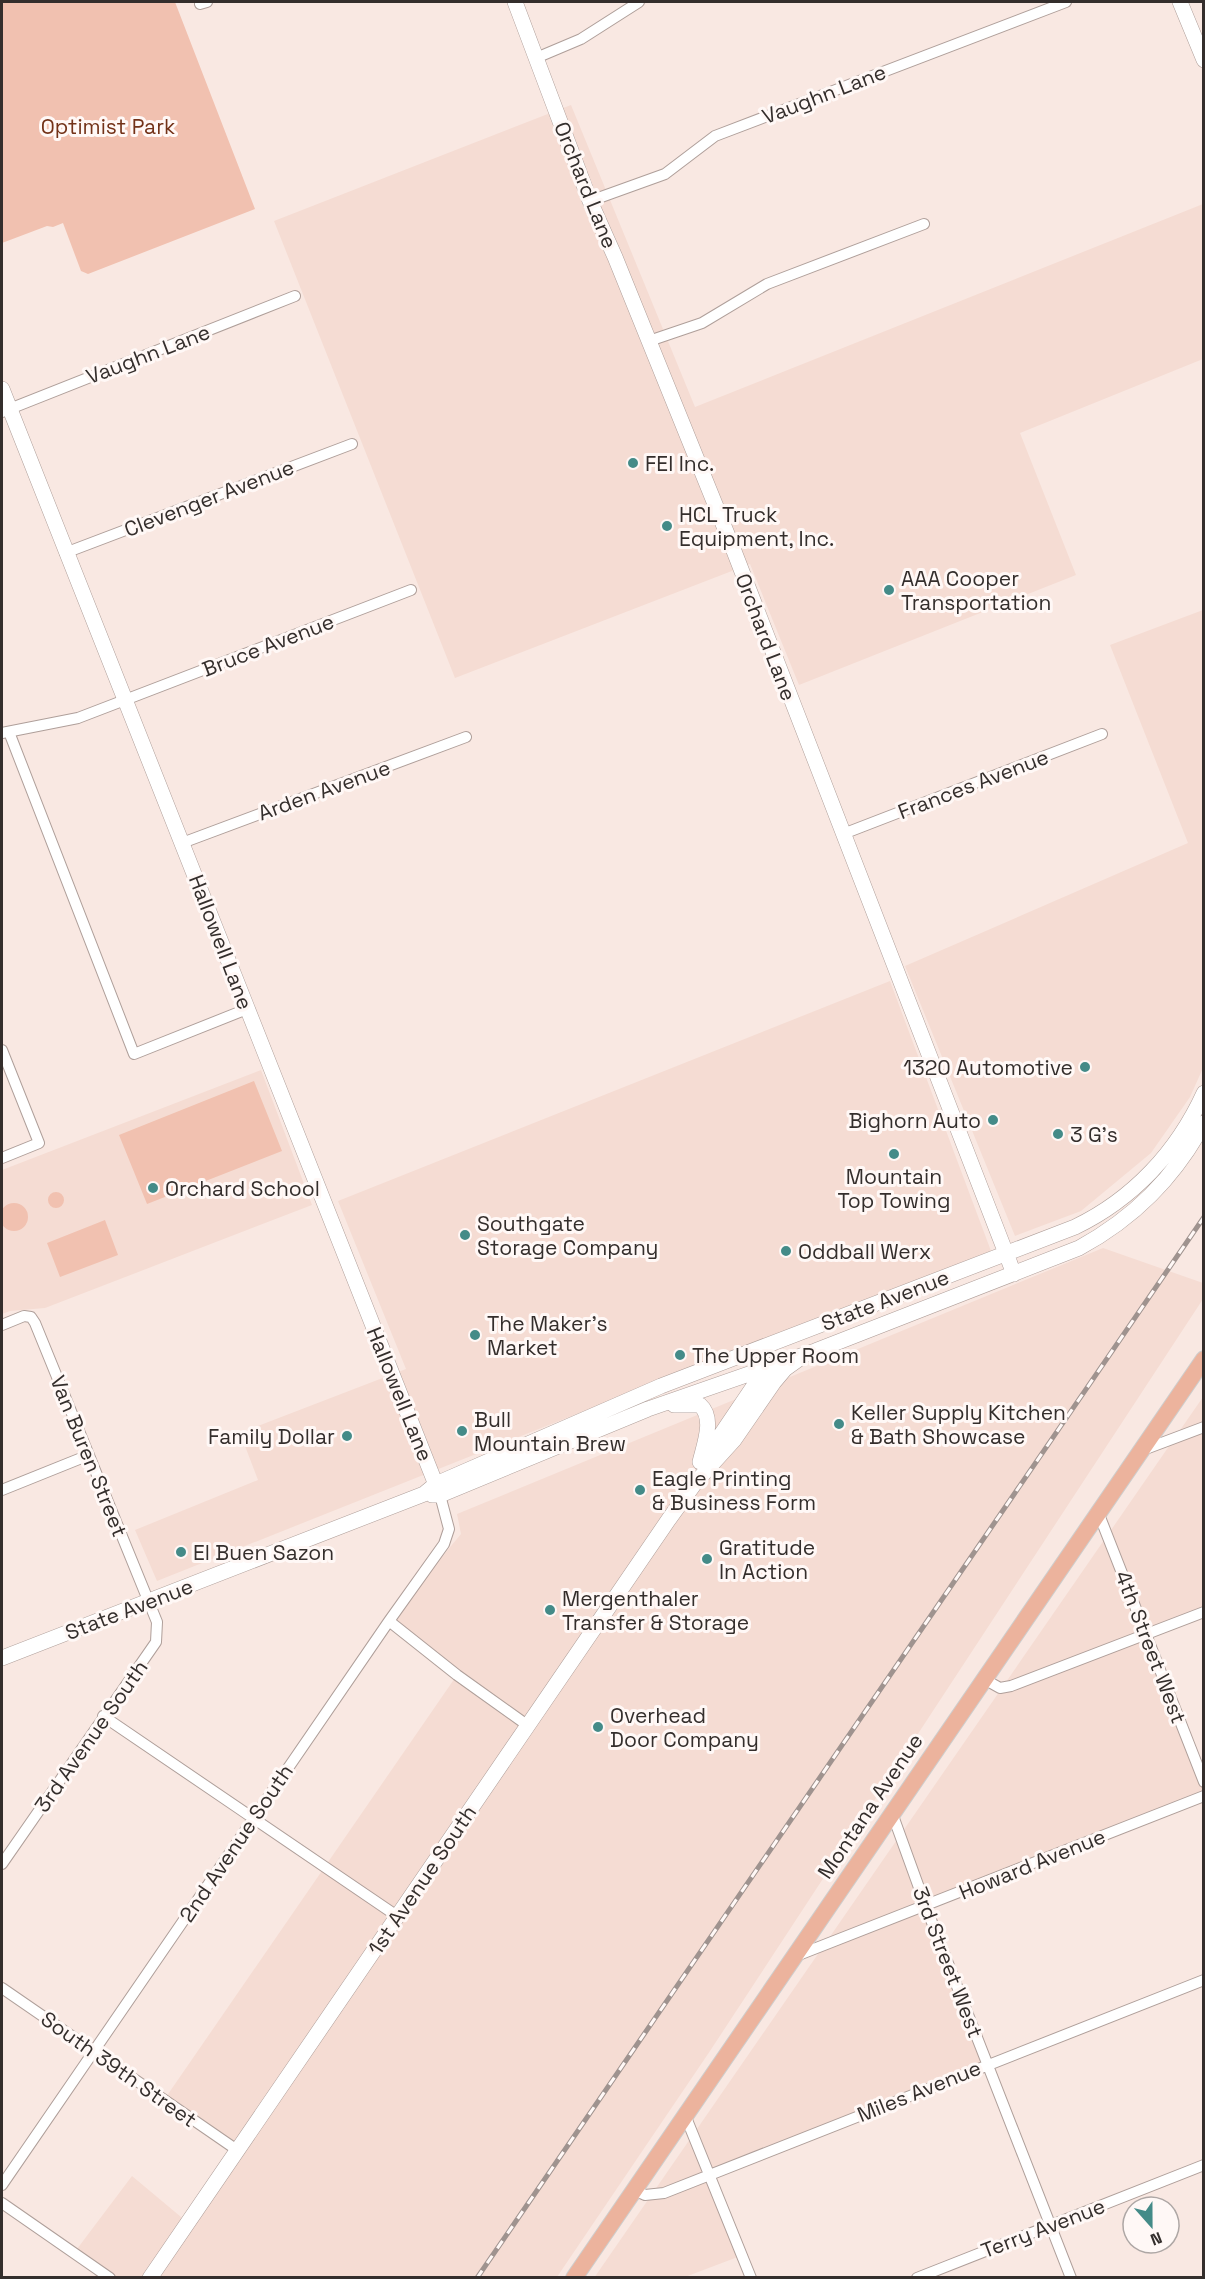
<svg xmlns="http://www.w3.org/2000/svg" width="1205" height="2279" font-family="'Space Grotesk',sans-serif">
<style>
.built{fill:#f5dcd3}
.green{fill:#f1c1b0}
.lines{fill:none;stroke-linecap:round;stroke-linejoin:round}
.street-casing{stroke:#af9f9a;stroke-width:12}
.secondary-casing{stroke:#af9f9a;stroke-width:16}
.primary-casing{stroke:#cecdcc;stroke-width:18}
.street{stroke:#fff;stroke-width:10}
.secondary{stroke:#fff;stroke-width:15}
.primary{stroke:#ecb39d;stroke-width:16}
.rail-casing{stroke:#9f938f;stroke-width:5}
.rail{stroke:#fff8f6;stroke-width:3;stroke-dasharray:9;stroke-linecap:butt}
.poi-dot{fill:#448b88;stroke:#fff8f6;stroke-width:2}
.labels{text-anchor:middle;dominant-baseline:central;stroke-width:6;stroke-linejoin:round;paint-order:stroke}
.street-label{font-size:21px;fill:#342e2c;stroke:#fff8f6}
.park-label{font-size:21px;fill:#733218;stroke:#fff8f6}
.poi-label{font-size:21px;fill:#342e2c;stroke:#fff8f6;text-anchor:start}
</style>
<rect width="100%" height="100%" fill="#f9e8e2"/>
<path class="built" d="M571,105L695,407L1203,204V359L1020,433L1076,575L799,685L750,564L455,678L274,221Z
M1203,610V1068L1190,1097L1151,1153L1081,1211L1015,1236L905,966L1188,843L1110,645Z
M890,981L991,1251L833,1312L157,1581L135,1530L258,1480L240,1433L406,1369L338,1201Z
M261,1070L312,1205L45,1308L10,1311L2,1314V1170Z
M1103,1248L1203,1283V1299L710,2051L557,2277H94L99,2271L74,2253L132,2176L187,2222L237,2151L164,2100L457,1675L389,1621L461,1534L457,1514Z
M1203,1397V1612L1146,1635L1203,1782V1796L926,1907L988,2064L710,2174L743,2255L685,2277L594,2278Z"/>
<path class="green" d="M2,2H175L255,209L88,274L81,271L63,223L53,227L47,226L2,243Z
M254,1081L282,1151L147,1204L119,1135Z
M48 1200a8 8 0 1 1 16 0a8 8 0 1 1-16 0Z
M0 1217a14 14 0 1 1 28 0a14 14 0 1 1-28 0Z
M105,1220L118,1255L60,1277L47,1243Z"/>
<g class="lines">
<defs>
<path id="street" d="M200,4L207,2
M536,58L581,39L639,2
M590,201L665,174L715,136L1066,2
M649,341L702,323L767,284L924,224
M2,412L295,296
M65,553L352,444
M9,732L134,1054L247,1009
M2,733L78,718L411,590
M843,834L1102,734
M182,843L466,737
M2,1050L39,1143L2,1158
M2,1325L24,1316L31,1317L35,1323L157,1622L156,1642L2,1864
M1143,1450L1204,1427
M2,1490L89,1455
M1098,1512L1204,1782
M389,1621L457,1675L527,1725
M984,1679L1000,1688L1011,1686L1204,1612
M103,1716L397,1916
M892,1813L926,1907L1071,2278
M796,1956L1204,1796
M2,1988L237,2150
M685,2115L751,2278
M2,2185L389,1621L444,1544L449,1529L440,1495
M634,2190L645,2195L664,2193L1204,1980
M2,2203L110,2278
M917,2278L1204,2165"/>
<path id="secondary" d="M515,2L590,201L615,257L734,551L1014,1274
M1180,2L1204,60
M2,389L440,1495
M674,1405H700C715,1418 704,1445 700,1462
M705,1464L718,1439L768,1365
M432,1495H440L648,1409L815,1351L1079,1248C1134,1218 1174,1178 1204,1123
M2,1658L424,1494L436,1484L661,1386L1075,1227C1133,1199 1177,1152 1204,1093
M150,2278L669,1519L695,1483L734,1440L774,1382L785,1369L806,1354"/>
<path id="primary" d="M574,2278L1204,1359"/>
</defs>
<use href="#street" class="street-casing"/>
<use href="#secondary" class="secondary-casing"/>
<use href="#primary" class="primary-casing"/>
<use href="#street" class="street"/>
<use href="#secondary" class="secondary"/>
<use href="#primary" class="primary"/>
<defs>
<path id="rail" d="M477,2278L1204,1217"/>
</defs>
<use href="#rail" class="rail-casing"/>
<use href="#rail" class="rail"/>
</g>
<g class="poi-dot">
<circle cx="633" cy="463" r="6"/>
<circle cx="667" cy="526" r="6"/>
<circle cx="889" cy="590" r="6"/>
<circle cx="1085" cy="1067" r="6"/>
<circle cx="993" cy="1120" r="6"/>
<circle cx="1058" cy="1134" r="6"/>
<circle cx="894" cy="1154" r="6"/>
<circle cx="153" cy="1188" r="6"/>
<circle cx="465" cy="1235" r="6"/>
<circle cx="786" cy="1251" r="6"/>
<circle cx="475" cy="1335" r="6"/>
<circle cx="680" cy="1355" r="6"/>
<circle cx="839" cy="1424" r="6"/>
<circle cx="462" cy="1431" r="6"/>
<circle cx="347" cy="1436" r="6"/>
<circle cx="640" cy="1490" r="6"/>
<circle cx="181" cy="1552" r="6"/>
<circle cx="707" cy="1559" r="6"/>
<circle cx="550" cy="1610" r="6"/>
<circle cx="598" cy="1727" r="6"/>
</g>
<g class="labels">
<g class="street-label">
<text transform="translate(824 94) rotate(-21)">Vaughn Lane</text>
<text transform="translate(586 185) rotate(68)">Orchard Lane</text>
<text transform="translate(148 354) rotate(-21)">Vaughn Lane</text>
<text transform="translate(209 498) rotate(-21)">Clevenger Avenue</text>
<text transform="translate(766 637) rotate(69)">Orchard Lane</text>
<text transform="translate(268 645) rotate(-21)">Bruce Avenue</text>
<text transform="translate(973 784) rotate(-21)">Frances Avenue</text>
<text transform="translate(324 790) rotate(-20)">Arden Avenue</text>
<text transform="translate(221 942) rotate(69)">Hallowell Lane</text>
<text transform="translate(885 1300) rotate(-21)">State Avenue</text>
<text transform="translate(400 1394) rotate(68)">Hallowell Lane</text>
<text transform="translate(89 1456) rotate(68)">Van Buren Street</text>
<text transform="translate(129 1609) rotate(-21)">State Avenue</text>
<text transform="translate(1151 1647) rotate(69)">4th Street West</text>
<text transform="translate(91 1736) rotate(-55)">3rd Avenue South</text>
<text transform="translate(870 1806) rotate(-56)">Montana Avenue</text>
<text transform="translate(236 1843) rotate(-56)">2nd Avenue South</text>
<text transform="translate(1032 1864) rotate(-22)">Howard Avenue</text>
<text transform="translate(422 1880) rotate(-56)">1st Avenue South</text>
<text transform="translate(948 1962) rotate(69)">3rd Street West</text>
<text transform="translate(119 2069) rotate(35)">South 39th Street</text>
<text transform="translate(919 2091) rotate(-22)">Miles Avenue</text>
<text transform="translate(1043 2228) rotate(-21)">Terry Avenue</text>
</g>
<g class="park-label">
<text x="108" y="126">Optimist Park</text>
</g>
<g class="poi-label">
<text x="645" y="463">FEI Inc.</text>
<text x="679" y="514">HCL Truck<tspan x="679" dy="24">Equipment, Inc.</tspan></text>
<text x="901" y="578">AAA Cooper<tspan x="901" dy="24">Transportation</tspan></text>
<text x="1073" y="1067" text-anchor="end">1320 Automotive</text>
<text x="981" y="1120" text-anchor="end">Bighorn Auto</text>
<text x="1070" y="1134">3 G's</text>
<text x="894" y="1176" text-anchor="middle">Mountain<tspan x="894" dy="24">Top Towing</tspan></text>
<text x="165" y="1188">Orchard School</text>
<text x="477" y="1223">Southgate<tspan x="477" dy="24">Storage Company</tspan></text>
<text x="798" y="1251">Oddball Werx</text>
<text x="487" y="1323">The Maker's<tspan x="487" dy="24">Market</tspan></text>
<text x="692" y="1355">The Upper Room</text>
<text x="851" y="1412">Keller Supply Kitchen<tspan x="851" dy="24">&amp; Bath Showcase</tspan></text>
<text x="474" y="1419">Bull<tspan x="474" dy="24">Mountain Brew</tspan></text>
<text x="335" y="1436" text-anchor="end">Family Dollar</text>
<text x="652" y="1478">Eagle Printing<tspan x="652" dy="24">&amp; Business Form</tspan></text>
<text x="719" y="1547">Gratitude<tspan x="719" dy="24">In Action</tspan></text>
<text x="193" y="1552">El Buen Sazon</text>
<text x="562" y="1598">Mergenthaler<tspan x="562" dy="24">Transfer &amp; Storage</tspan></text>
<text x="610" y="1715">Overhead<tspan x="610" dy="24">Door Company</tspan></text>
</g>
</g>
<rect width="1205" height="2279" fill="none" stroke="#342e2c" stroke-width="6"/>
<g transform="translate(1151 2225) rotate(159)"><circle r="28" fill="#fff8f6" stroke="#aea7a5" stroke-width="1.5"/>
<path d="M0-4.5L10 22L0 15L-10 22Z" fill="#448b88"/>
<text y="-9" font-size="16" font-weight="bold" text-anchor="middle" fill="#342e2c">N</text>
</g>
</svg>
